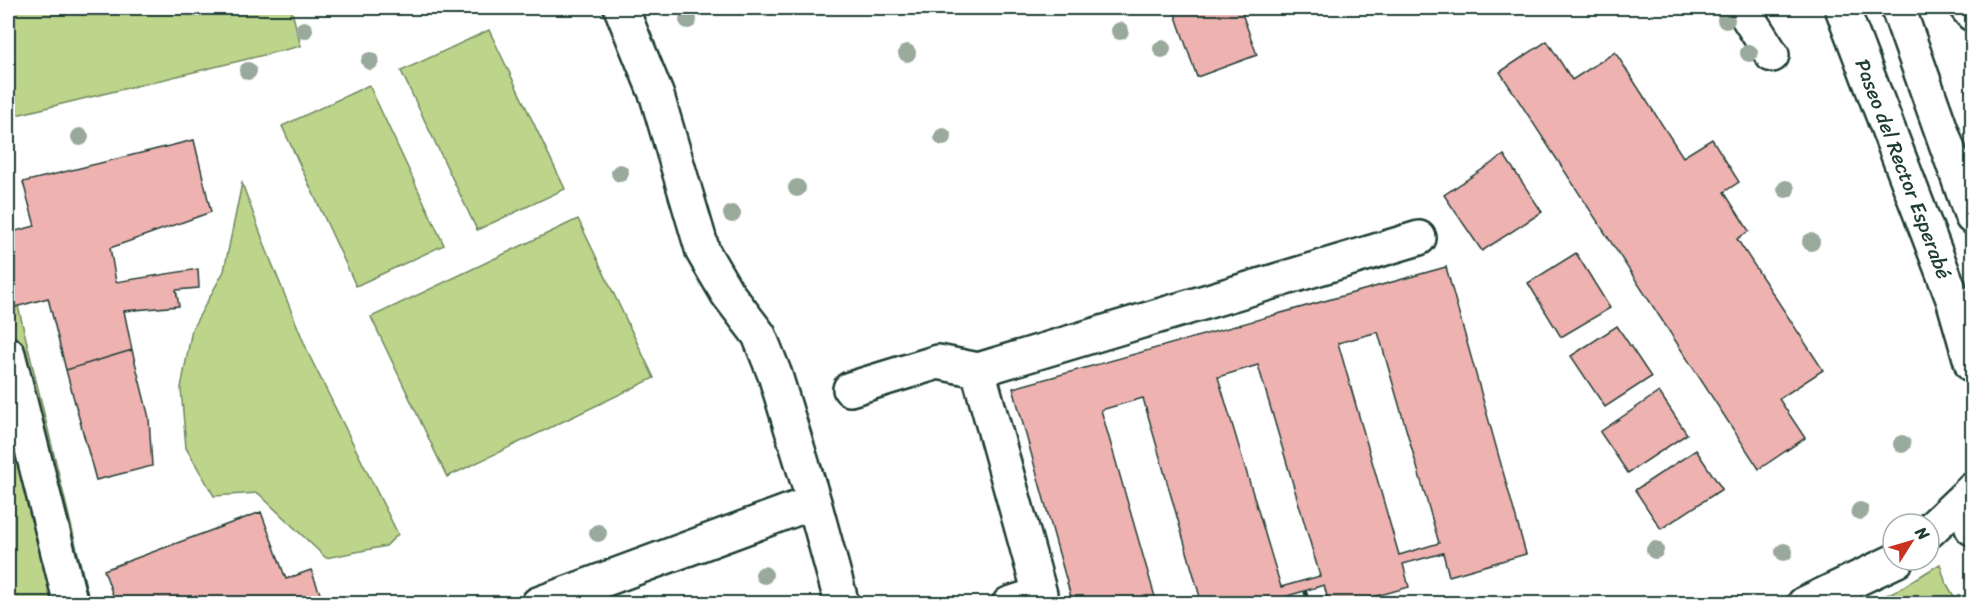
<svg xmlns="http://www.w3.org/2000/svg" width="1980" height="611" font-family="Sriracha,sans-serif">
<style>
.green{fill:#bdd48b;stroke:#6e8860;stroke-width:1.5}
.building{fill:#eeb2b0;stroke:#1f3d34;stroke-width:1.5;fill-rule:evenodd}
.lines{fill:none;stroke-linecap:round;stroke-linejoin:round}
.minor-casing{stroke:#1f3d34;stroke-width:38}
.major-casing{stroke:#1f3d34;stroke-width:38}
.highway-casing{stroke:#1f3d34;stroke-width:38}
.path{stroke:#1f3d34;stroke-width:4;stroke-dasharray:6 4.5;stroke-linecap:butt}
.minor{stroke:#fff;stroke-width:33}
.major{stroke:#fff;stroke-width:33}
.highway{stroke:#fff;stroke-width:33}
.tree{fill:#99a99b}
.labels{text-anchor:middle;dominant-baseline:central;stroke-width:6;stroke-linejoin:round;paint-order:stroke}
.street-label{font-size:20px;fill:#1f3d34;stroke:#fff}
</style>
<rect width="100%" height="100%" fill="#fff"/>
<filter id="ink" filterUnits="userSpaceOnUse"><feTurbulence type="fractalNoise" baseFrequency=".0167" numOctaves="2"/><feDisplacementMap in="SourceGraphic" scale="12" xChannelSelector="R" yChannelSelector="G"/><feConvolveMatrix kernelMatrix="1 2 1 2 8 2 1 2 1" color-interpolation-filters="sRGB"/></filter>
<g filter="url(#ink)">
<path class="green" d="M8,8H291L301,46L8,117Z
M489,30L565,189L477,230L401,71Z
M369,85L444,245L356,286L282,126Z
M242,183L267,251L309,355L398,534L386,546L326,558L258,493L214,496L186,448L181,388L192,329L224,271Z
M578,219L654,378L447,477L371,317Z
M18,306L90,603L8,604V309Z
M1940,564L1945,581L1958,603H1870L1901,588Z"/>
<path class="building" d="M1173,8H1240L1257,55L1197,77Z
M1547,41L1572,80L1615,52L1683,157L1712,139L1739,182L1724,192L1749,231L1737,239L1823,370L1779,399L1805,438L1759,469L1500,72Z
M194,140L211,212L110,248L116,282L198,269L199,288L176,290L179,306L124,311L132,350L66,370L48,298L8,309V233L35,226L23,182Z
M1504,155L1542,212L1482,251L1444,195Z
M1576,253L1610,308L1561,337L1528,283Z
M1446,267L1526,554L1449,576L1443,553L1403,564L1409,587L1348,604H1329L1324,585L1284,597L1286,604H1202L1143,398L1101,410L1157,604H1073L1013,388ZM1378,332L1439,543L1399,555L1338,343ZM1258,365L1320,576L1281,587L1218,377Z
M1617,326L1651,377L1605,407L1571,356Z
M132,350L149,418L152,466L96,480L66,370Z
M1659,392L1687,434L1628,473L1600,432Z
M1696,450L1722,489L1661,529L1635,490Z
M261,512L286,579L311,570L324,604H116L104,570Z"/>
<g class="lines">
<defs>
<path id="minor" d="M621,8L657,96L703,252L727,293L759,335L775,375L814,502L842,604
M1742,8L1772,55
M1967,8L1972,14
M8,354L71,604
M850,389L938,362L978,370
M538,604L814,502
M1009,604L1040,594L978,370L1419,238"/>
<path id="major" d="M1842,8L1953,299L1972,365
M1898,8L1972,217"/>
<path id="highway" d="M1972,527V528
M1929,531L1972,490
M1804,604L1897,560"/>
</defs>
<use href="#minor" class="minor-casing"/>
<use href="#major" class="major-casing"/>
<use href="#highway" class="highway-casing"/>
<path class="path" d="M1305,591L1309,604"/>
<use href="#minor" class="minor"/>
<use href="#major" class="major"/>
<use href="#highway" class="highway"/>
</g>
<g class="tree">
<circle cx="688" cy="20" r="9"/>
<circle cx="1726" cy="20" r="9"/>
<circle cx="304" cy="30" r="9"/>
<circle cx="1120" cy="31" r="9"/>
<circle cx="1162" cy="49" r="9"/>
<circle cx="907" cy="53" r="9"/>
<circle cx="1749" cy="53" r="9"/>
<circle cx="370" cy="61" r="9"/>
<circle cx="248" cy="71" r="9"/>
<circle cx="80" cy="137" r="9"/>
<circle cx="943" cy="137" r="9"/>
<circle cx="620" cy="173" r="9"/>
<circle cx="797" cy="188" r="9"/>
<circle cx="1786" cy="189" r="9"/>
<circle cx="732" cy="214" r="9"/>
<circle cx="1811" cy="242" r="9"/>
<circle cx="1902" cy="444" r="9"/>
<circle cx="1860" cy="511" r="9"/>
<circle cx="598" cy="533" r="9"/>
<circle cx="1655" cy="550" r="9"/>
<circle cx="1784" cy="552" r="9"/>
<circle cx="764" cy="575" r="9"/>
</g>
</g>
<g class="labels">
<g class="street-label">
<text transform="translate(1903 169) rotate(69)">Paseo del Rector Esperabé</text>
</g>
</g>
<rect width="1980" height="611" fill="none" stroke="#fff" stroke-width="30"/>
<rect x="15" y="15" width="1950" height="581" fill="none" stroke="#1f3d34" stroke-width="2" filter="url(#ink)"/>
<g transform="translate(1911 542) rotate(53)"><circle r="28" fill="#ffffff" stroke="#a5b1ae" stroke-width="1.5"/>
<path d="M0-4.5L10 22L0 15L-10 22Z" fill="#c8321e"/>
<text y="-9" font-size="16" font-weight="bold" text-anchor="middle" fill="#1f3d34">N</text>
</g>
</svg>
